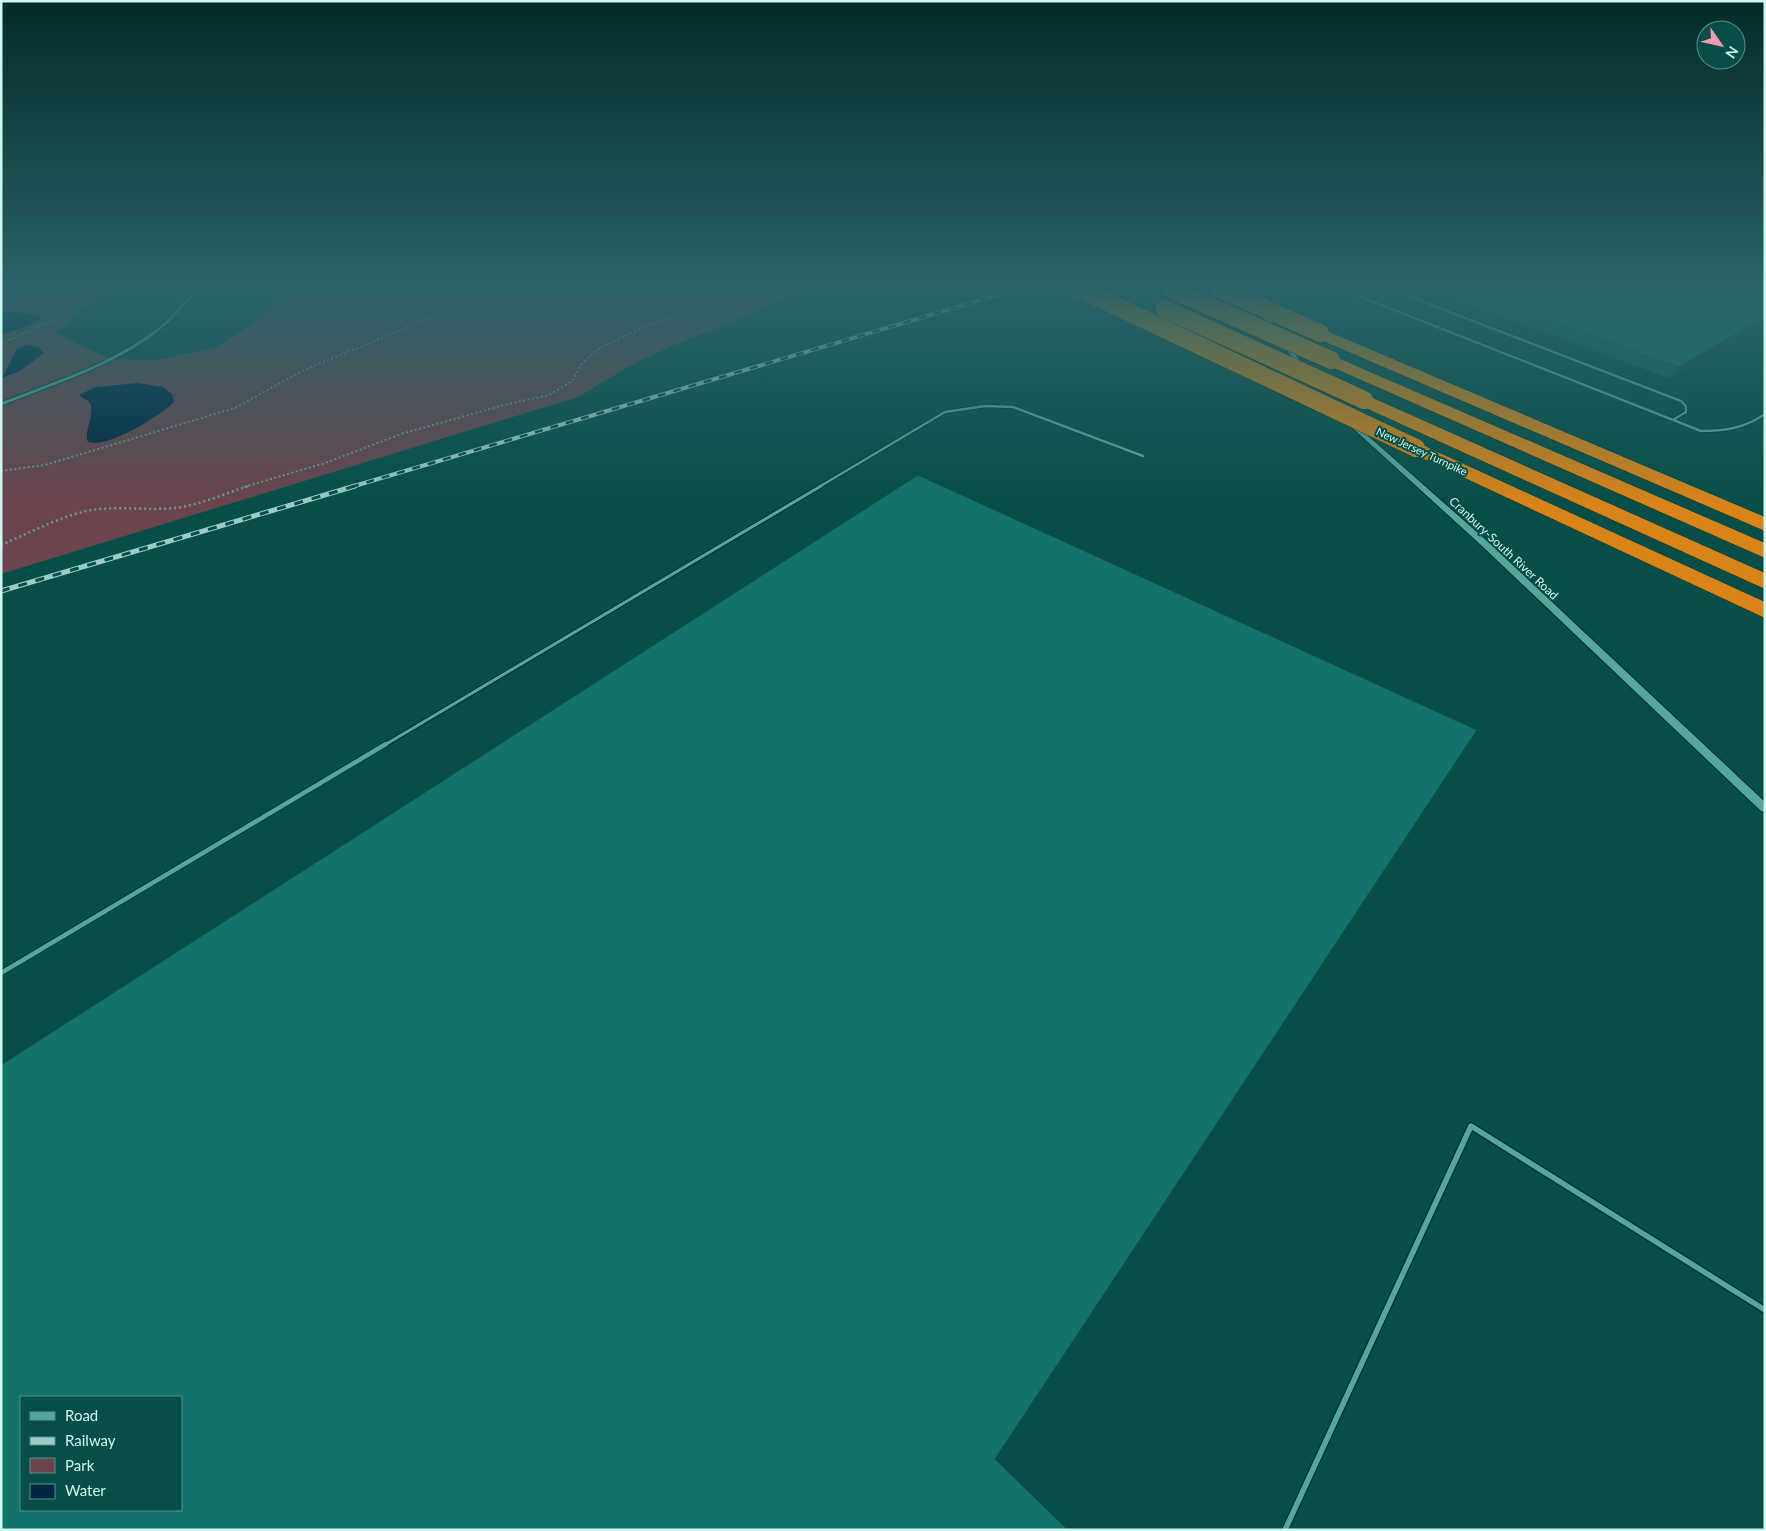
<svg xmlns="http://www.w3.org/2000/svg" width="1766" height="1531" font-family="Lato,sans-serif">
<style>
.green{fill:#6b444d}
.water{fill:#002843}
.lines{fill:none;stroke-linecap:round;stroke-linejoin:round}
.lane-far3-casing{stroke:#01312d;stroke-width:4}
.lane-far2-casing{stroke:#01312d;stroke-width:5}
.lane-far1-casing{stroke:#01312d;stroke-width:6}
.lane-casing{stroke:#01312d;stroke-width:8}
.street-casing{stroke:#01312d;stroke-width:4.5}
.secondary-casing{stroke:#01312d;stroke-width:2}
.highway-casing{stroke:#01312d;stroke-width:1}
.path-far1{stroke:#639c95;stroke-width:2;stroke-dasharray:2 2.5;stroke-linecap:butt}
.path{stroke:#639c95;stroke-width:2.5;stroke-dasharray:2 3;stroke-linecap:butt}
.lane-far3{stroke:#55a79c;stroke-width:2.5}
.lane-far2{stroke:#55a79c;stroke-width:3}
.lane-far1{stroke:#55a79c;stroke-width:4.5}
.lane{stroke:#55a79c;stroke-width:5.5}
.street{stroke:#55a79c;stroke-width:3}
.secondary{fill:#55a79c;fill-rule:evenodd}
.highway{fill:#d88419;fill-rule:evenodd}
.rail-far1-casing{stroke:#9dccc6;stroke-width:4}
.rail-casing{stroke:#9dccc6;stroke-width:5}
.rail-far1{stroke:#064e47;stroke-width:2.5;stroke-dasharray:8;stroke-linecap:butt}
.rail{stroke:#064e47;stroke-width:3;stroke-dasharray:9;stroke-linecap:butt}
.highway-bridge-casing{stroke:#01312d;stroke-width:19;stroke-linecap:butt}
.highway-bridge{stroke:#d88419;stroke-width:18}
.wall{fill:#10625a}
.shaded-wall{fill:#0d504a}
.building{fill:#137269;stroke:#0d504a;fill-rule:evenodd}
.labels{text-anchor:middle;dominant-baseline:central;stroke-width:4;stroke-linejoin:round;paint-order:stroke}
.far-street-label{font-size:11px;fill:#cff6f0;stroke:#064e47}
.street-label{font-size:12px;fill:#cff6f0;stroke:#064e47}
</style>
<rect width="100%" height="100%" fill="#064e47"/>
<path class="green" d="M1,289H105L55,333L110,359L158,360L216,347L263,317L287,289H795C750,320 697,333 648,357C624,368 601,384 578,397L1,574Z"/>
<path class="water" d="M1,311L31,314L43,318L30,325L1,335Z
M26,345L39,347L44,353L20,371L2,378L17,349Z
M138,383L163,387L172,394L174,402C160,416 107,449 88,442C83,431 97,412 89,402C86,399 82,398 79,395L96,387Z"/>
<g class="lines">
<defs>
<path id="lane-far3" d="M1341,289L1701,431C1725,431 1745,428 1765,414
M1390,289L1681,401L1686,406V412L1673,420
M1350,293L1360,289
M819,487L945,412L985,406L1013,407L1143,456"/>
<path id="lane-far2" d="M383,746L821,486"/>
<path id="lane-far1" d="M1,973L386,744"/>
<path id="lane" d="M1285,1530L1471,1126L1765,1310"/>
<path id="street" d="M1,404C51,384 104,368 148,337C168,324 182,306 198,289"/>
<path id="secondary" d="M1241,289H1247L1305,367V369H1301Z
M1346,420H1350L1487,541L1765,802V812L1761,811L1481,545L1346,422Z"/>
<path id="highway" d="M1320,328L1765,517V531L1314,337L1312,333L1314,329Z
M1331,355L1765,543V558L1325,364L1322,360L1325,356Z
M1364,394L1765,573V589L1357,404L1355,400L1357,396Z
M1416,442L1765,602V618L1409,452L1406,448L1409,444Z"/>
</defs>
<use href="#lane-far3" class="lane-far3-casing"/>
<use href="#lane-far2" class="lane-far2-casing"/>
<use href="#lane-far1" class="lane-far1-casing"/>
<use href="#lane" class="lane-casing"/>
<use href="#street" class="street-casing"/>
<use href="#secondary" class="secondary-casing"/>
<use href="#highway" class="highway-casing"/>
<path class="path-far1" d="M1,344L71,312L76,307V303L68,296L72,289
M1,471L45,465L235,408L304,370L445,312L475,289
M244,487L325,463L401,434L504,405L549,395L572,381L581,365L598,349L640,329L742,289"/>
<path class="path" d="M1,545C29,533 57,518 86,511C116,505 145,511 175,508C200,505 224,494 248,486"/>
<use href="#lane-far3" class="lane-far3"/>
<use href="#lane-far2" class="lane-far2"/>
<use href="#lane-far1" class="lane-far1"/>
<use href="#lane" class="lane"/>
<use href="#street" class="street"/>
<use href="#secondary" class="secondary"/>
<use href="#highway" class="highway"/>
<defs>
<path id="rail-far1" d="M351,487L1018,289"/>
<path id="rail" d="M1,591L355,486"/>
</defs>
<use href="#rail-far1" class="rail-far1-casing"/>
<use href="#rail" class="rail-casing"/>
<use href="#rail-far1" class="rail-far1"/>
<use href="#rail" class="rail"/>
<defs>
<path id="highway-bridge" d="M1080,289L1416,448
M1171,289L1331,360
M1220,289L1320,333
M1165,309L1364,400"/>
</defs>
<use href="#highway-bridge" class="highway-bridge-casing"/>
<use href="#highway-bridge" class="highway-bridge"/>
</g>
<path class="wall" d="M1428,289H1765V324L1671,379Z"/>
<path class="shaded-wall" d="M1765,317V324L1671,379L1678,367Z
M1477,730L1469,743L992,1465L995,1459Z"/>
<path class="building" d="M1463,289H1765V317L1678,367Z
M918,475L1477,730L995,1459L1068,1530H1V1065ZM21,1397H181V1510H21Z"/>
<linearGradient id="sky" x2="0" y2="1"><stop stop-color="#032b27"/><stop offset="0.57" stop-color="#2a6369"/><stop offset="1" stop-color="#2a6369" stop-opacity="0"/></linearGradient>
<rect width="1766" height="504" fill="url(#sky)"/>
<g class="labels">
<g class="far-street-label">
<text transform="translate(1422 451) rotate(25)">New Jersey Turnpike</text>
</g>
<g class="street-label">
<text transform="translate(1504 548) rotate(43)">Cranbury-South River Road</text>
</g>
</g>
<rect width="1766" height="1531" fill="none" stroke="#cff6f0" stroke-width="5"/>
<rect x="20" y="1396" width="162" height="115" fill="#064e47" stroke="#56918b"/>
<rect x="30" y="1412" width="25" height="8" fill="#55a79c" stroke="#56918b"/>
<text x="65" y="1421" font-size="15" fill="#cff6f0">Road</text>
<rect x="30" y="1437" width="25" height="8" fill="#9dccc6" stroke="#56918b"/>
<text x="65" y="1446" font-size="15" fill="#cff6f0">Railway</text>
<rect x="30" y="1458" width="25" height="15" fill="#6b444d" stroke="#56918b"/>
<text x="65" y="1471" font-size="15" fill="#cff6f0">Park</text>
<rect x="30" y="1484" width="25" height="15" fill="#002843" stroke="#56918b"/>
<text x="65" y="1496" font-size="15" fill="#cff6f0">Water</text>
<g transform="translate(1721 45) rotate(124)"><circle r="24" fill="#064e47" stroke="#56918b"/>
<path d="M0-4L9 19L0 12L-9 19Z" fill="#f29aae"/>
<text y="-8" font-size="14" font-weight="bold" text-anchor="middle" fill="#cff6f0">N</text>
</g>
</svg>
